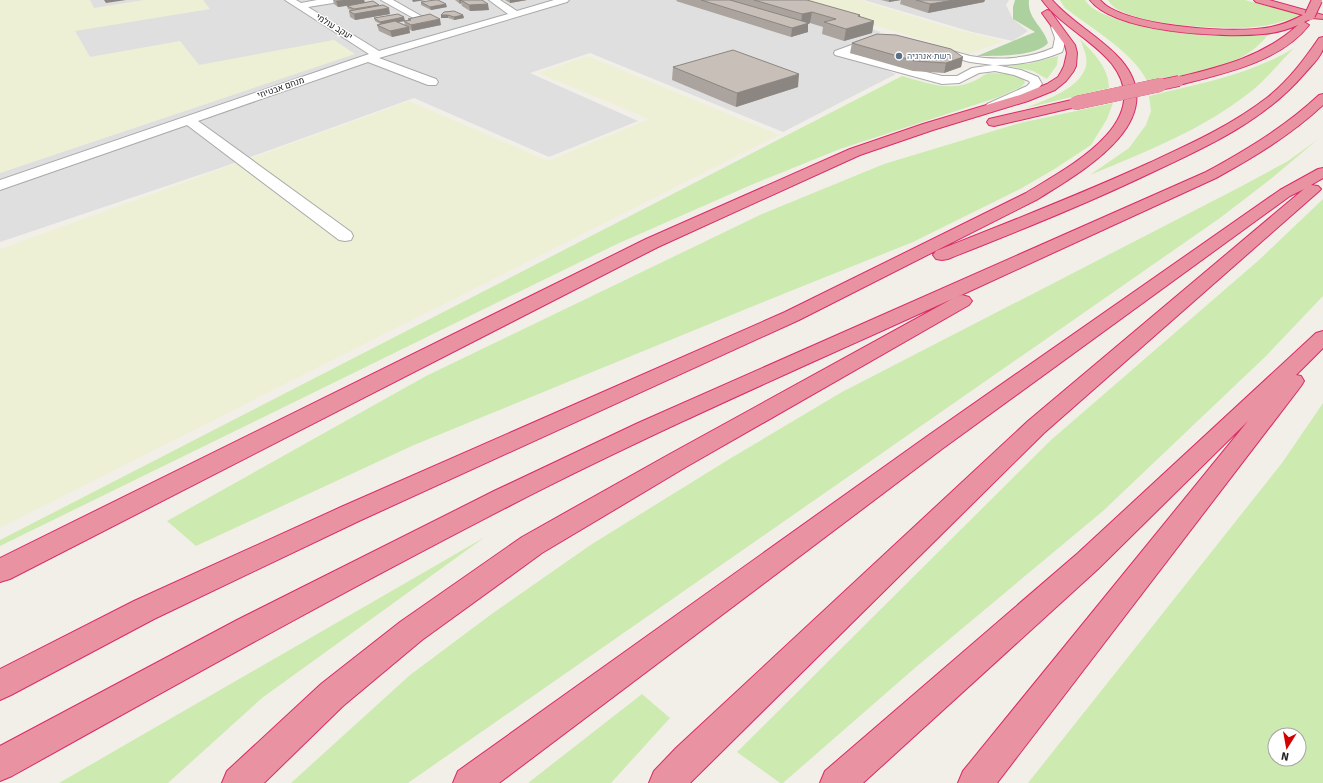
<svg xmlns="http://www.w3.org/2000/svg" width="1323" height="783" font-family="Signika,Heebo,sans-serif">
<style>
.residential{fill:#e0dfdf}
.farmland{fill:#eef0d5}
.grass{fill:#cdebb0;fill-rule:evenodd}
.forest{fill:#add19e}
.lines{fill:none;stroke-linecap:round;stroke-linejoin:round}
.minor-casing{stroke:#a9a9a9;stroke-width:2}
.highway-casing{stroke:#dc2a67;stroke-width:2}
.minor{fill:#fff;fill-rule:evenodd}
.highway{fill:#e892a2;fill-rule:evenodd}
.highway-bridge-far1-casing{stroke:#dc2a67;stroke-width:12;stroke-linecap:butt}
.highway-bridge-casing{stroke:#dc2a67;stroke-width:14;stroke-linecap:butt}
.highway-bridge-far1{stroke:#e892a2;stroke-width:10}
.highway-bridge{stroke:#e892a2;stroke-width:14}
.wall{fill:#aba49e}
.shaded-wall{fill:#8b8681}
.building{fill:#c7bfb8;stroke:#8b8681}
.service-dot{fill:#5c6f8a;stroke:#fff;stroke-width:1.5}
.labels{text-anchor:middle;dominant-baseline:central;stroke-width:3;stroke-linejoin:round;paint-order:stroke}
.far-street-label{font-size:9px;fill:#222;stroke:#fff}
.far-service-label{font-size:9px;fill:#4e5e75;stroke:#fff;text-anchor:start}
</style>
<rect width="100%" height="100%" fill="#f2efe9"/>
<path class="residential" d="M0,0H783L881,32L839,52L896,74L783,132L590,53L530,73L638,121L549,157L414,98L223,167L0,242Z
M864,0H1009L1006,5L1013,19L1028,31L1013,41L972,32Z"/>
<path class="farmland" d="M0,0H90L94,8L144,0H203L210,9L75,31L90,57L180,41L199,65L334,40L355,54L0,173Z
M791,0H860L954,29L1004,41L969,54Z
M588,56L779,135L0,528V249L409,101L548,161L649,119L538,73Z"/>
<path class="grass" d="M1060,0H1085C1103,31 1233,37 1268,35C1262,42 1255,49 1247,54C1220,70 1179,76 1147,81C1133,52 1091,28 1065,8Z
M1108,0H1245L1301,15C1286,21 1270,26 1254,27C1228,30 1120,26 1108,0Z
M1080,39C1093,53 1109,67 1109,88L1026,108C1045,100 1080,89 1086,66C1088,57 1083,47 1080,39Z
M1294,48C1279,63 1265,81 1249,93C1202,130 1145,152 1090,175L1129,148L1146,125L1151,111L1149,96C1198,84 1250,75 1294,48Z
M1058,56L1057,65L1047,79L1033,71L998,64H1028Z
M988,73L1013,74L1023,78L1025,83L1021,87L999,97L840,149L751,185L617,244L0,546V540L902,76C924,82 946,91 969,83C976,81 982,76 988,73Z
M1113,103L1107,119L1091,145L1053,170L1020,189L913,242L751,307L414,445L196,546L167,521L426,376L762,214L884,164L1020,123Z
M1317,140L1272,178L1220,218L408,783H291L410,675L493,613L592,544L731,458L842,392L1240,187L1288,161Z
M1323,199V296L1265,357L1103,511L916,667L783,783H780L737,752L1051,440L1259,260Z
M1323,403V783H1028L1282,463ZM1275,735H1299V759H1275Z
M485,537L262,698L168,783H59Z
M642,694L670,718L611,783H528Z"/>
<path class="forest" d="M1015,0H1029C1027,19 1044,27 1048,43C1036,57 995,56 977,56L1035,32L1013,19V7Z"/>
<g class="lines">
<defs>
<path id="minor" d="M285,0H296L301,3L317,0H338L333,3L308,7L379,51L508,14L489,0H500L517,11L554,0H569L567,2L379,58L436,79L438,82L436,85H428L368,62L198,121L351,232L353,236L351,240L345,241L339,240L187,125L0,190V180L369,54Z
M381,0H393L423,17L418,20L415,19Z
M1056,24C1067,27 1066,44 1062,52C1041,61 1019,65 996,65L1021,70L1038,77L1042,84L1035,92L991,111L987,110L985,107L987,104L1027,86L1030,83L1029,81L1014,75L995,71L979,73L959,83L942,84L835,55L834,53L835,51L879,35L884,38L883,40L850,53L942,76H957L972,68L993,65L970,62L930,51L929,49L930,47L934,46C946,49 958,53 970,56C997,61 1028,59 1053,48L1055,38L1051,27Z"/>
<path id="highway" d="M1042,0H1052C1072,23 1101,37 1121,60C1173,121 1081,172 1038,199L799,320L359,521L154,619L11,695L0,700V669L134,601L341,507L785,312L1026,193C1067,168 1157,122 1112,64C1093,40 1061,26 1042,0Z
M1090,0H1100C1103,3 1106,6 1110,8C1144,27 1233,34 1271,27C1282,25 1293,20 1303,15L1256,2L1254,0H1269L1323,15V19L1312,18L1304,22L1309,25C1281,62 1221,74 1179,85L1175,84L1173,81L1175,78C1220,67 1263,57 1298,25C1287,30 1275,33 1263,34C1223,38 1115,33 1090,0Z
M1047,10L1050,11L1075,45L1077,53L1076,66L1073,72L1066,81L1055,90L1028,101L933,130L860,155L658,247L10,579L0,582V558L646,239L850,149L923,124L1020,95L1047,84L1058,77L1061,72L1064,66L1067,53L1065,45L1042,13Z
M1323,37C1323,40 1323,46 1323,49C1320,58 1311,66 1305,73C1266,119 1211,145 1157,170C1089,203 1018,231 948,259L942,260L936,259L933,255L936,251C1007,223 1079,195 1149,163C1190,144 1232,125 1268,97C1289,80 1304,60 1319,38Z
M1323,94V105C1291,135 1254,157 1216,178L957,297L962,295L969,297L972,301L969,305L686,467L542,553L422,640L343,706L264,783H222L227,771L321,684L400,622L522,537L668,455L952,299C805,366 655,431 511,505C342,592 177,684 12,776L0,781V746L237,620L494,491L638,423L1206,172C1246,150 1285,127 1319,95Z
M1076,99L1080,100L1082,103L1080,106L994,126L989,125L987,122L989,119Z
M1323,168V178L1311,185L1318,186L1321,189L1318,192L1044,433L690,783H649L654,771L676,748L1028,421L1304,189L1290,196L1250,225L942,449L499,783H453L458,771L926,437L1280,190L1318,169Z
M1323,331V348L1296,375L1301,376L1304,381L1301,386L997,783H958L963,771L1248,421L1098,569L863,783H820L825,771L1078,553L1316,333Z"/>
</defs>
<use href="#minor" class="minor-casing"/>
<use href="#highway" class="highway-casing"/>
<use href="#minor" class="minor"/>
<use href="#highway" class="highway"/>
<defs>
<path id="highway-bridge-far1" d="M1310,15L1317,0
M1155,86L1179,81"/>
<path id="highway-bridge" d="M1076,103L1160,85"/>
</defs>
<use href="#highway-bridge-far1" class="highway-bridge-far1-casing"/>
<use href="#highway-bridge" class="highway-bridge-casing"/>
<use href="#highway-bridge-far1" class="highway-bridge-far1"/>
<use href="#highway-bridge" class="highway-bridge"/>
</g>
<path class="wall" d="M333,0H364L365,2L379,5L390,14L355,20L350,17L349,11L351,10L348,9L347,6L353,5L338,7L334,4Z
M455,0H482L489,10L470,11L462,6L461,3L460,4Z
M505,0H527L510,3Z
M677,0H807L874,21L872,33L844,41L822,34L823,27L810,23L808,24V32L791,37L676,1Z
M881,0H985L984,2L928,13L900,4L901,0L889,2Z
M421,2L447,7L431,10L421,5Z
M441,15H463L464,18L454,20L448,18H441Z
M374,18L405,21L398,22L405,25L404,21L409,20L408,19L441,25L412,31L409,29L410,33L392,37L379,31L377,25L380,24L375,21Z
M852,43L963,57L961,67L944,73L913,71L850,53Z
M673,67L798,87L736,107L672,80Z"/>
<path class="shaded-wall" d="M104,0H126L106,3Z
M343,0H364L365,3L338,7L336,1Z
M412,0H426L413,2Z
M459,0H461V3L460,4Z
M510,0H527L510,3Z
M889,0H901L889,2Z
M954,0H985L984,2L928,13L930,4Z
M446,4L447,7L431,10L430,7Z
M488,4L489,10L470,11L469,5Z
M389,8L390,14L355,20L354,14Z
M812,12L810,23L808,24V32L791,37L792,28L801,25L802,14Z
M441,15H448V18H441Z
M463,15L464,18L454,20V17Z
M860,15L859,25L874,21L872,33L844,41L846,29L858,16Z
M404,17L405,21L381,25L380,22Z
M440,19L441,25L412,31L411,25Z
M409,27L410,33L392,37L390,31Z
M963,57L961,67L944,73L946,63Z
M799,74L798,87L736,107L737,93Z"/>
<path class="building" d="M435,0H438L446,4L430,7L421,2Z
M461,0H482L488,4L469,5Z
M701,0H730L809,23L792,28Z
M754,0H807L860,15L858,16L874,21L846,29L824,22L836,19L812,12L802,14Z
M916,0H954L930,4Z
M373,1L379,5L354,9L347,6Z
M383,5L389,8L354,14L349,11Z
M454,11L463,15L454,17L448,15H441L444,12Z
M398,14L404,17L380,22L374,18Z
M430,14L440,19L411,25L404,21L411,20L408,19Z
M395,21L409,27L390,31L377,25Z
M877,34L896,35L951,49L963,57L946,63L915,61L852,43Z
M733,50L799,74L737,93L673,67Z"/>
<circle class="service-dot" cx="899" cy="56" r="4"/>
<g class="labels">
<g class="far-street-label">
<text transform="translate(334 27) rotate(32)">יעקב עולמי</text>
<text transform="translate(281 88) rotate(-19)">מנחם אבטיחי</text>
</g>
<g class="far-service-label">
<text x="907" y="56">רשת אנרגיה</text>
</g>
</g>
<g transform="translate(1287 747) rotate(191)"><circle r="19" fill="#ffffff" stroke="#a7a7a7"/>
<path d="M0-3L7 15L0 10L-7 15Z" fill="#d40000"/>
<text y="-6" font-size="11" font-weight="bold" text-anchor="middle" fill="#222222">N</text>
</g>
</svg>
